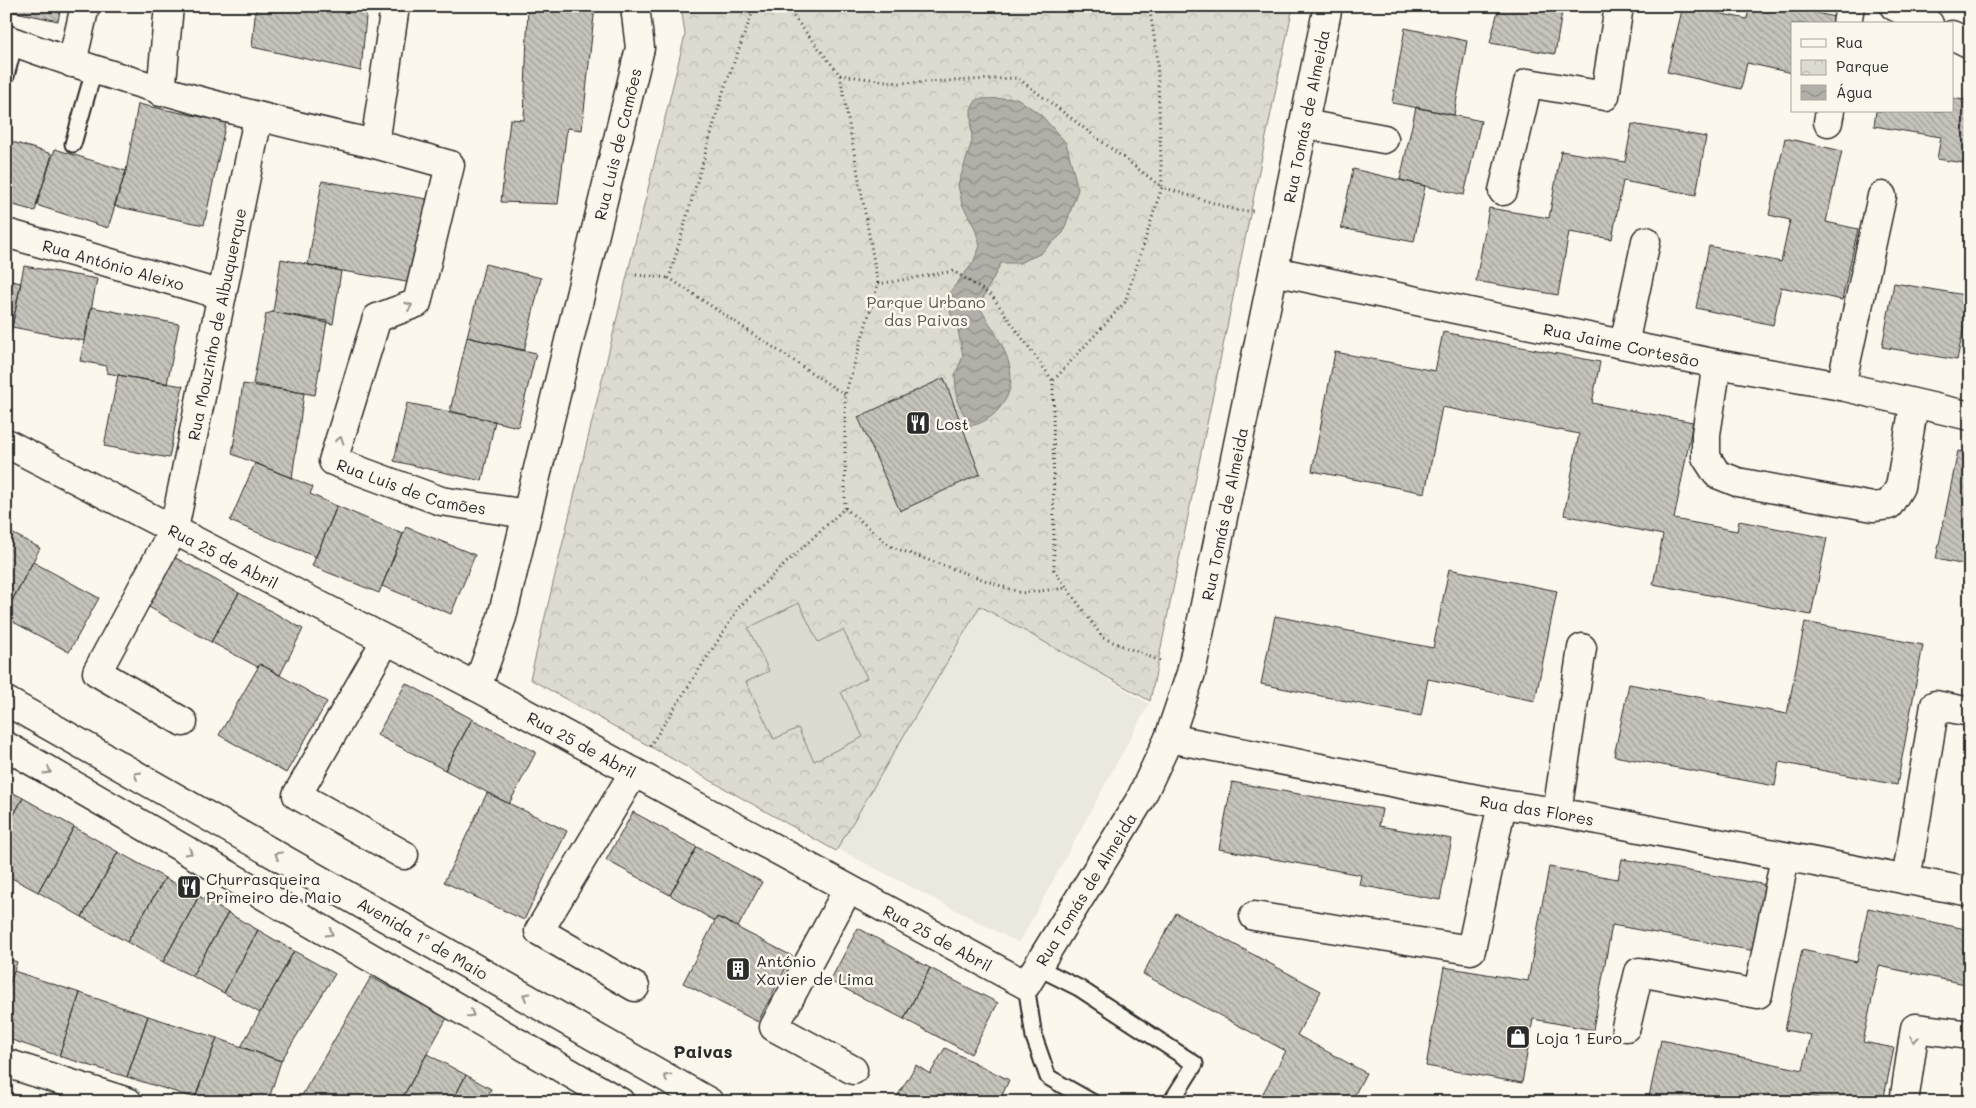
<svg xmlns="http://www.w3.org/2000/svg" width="1976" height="1108" font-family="Mali,sans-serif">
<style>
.built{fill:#ebe8de}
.park{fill:url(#park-crowns);stroke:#84827e}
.garden{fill:#dddad0;stroke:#84827e}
.water{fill:url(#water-waves);stroke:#7b7a75}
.building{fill:url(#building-back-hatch);stroke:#2b2b2b}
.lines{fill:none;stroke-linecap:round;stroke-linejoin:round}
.lane-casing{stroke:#2b2b2b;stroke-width:19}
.street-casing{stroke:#2b2b2b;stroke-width:31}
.primary-casing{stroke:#2b2b2b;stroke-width:31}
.path{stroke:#2b2b2b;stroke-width:3;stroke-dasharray:1 4;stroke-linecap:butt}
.lane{stroke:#fbf7ec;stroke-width:15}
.street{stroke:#fbf7ec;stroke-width:28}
.primary{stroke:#fbf7ec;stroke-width:28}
.oneway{stroke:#93918c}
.labels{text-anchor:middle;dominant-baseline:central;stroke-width:5;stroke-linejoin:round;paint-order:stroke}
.street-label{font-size:16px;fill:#2b2b2b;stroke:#fbf7ec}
.park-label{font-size:16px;fill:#585754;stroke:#fbf7ec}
.poi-label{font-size:16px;fill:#2b2b2b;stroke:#fbf7ec;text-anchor:start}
.neighbourhood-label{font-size:18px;font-weight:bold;fill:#2b2b2b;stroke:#fbf7ec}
</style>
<defs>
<pattern id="park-crowns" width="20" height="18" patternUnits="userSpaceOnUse" patternTransform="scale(1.25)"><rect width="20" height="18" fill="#dddad0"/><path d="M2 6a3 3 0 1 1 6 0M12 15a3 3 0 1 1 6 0" fill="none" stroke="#bebbb3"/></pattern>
<pattern id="water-waves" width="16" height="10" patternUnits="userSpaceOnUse" patternTransform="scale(1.25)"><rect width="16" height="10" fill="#b1afa7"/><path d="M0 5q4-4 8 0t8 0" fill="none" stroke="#908f88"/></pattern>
<pattern id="building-back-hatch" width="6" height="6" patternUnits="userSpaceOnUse" patternTransform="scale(1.25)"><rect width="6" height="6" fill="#c7c4bc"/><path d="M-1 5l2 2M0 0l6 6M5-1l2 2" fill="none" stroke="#a29f99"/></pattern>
</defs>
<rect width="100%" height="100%" fill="#fbf7ec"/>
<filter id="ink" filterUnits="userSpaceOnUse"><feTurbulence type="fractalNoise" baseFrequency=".02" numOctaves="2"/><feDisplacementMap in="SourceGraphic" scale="10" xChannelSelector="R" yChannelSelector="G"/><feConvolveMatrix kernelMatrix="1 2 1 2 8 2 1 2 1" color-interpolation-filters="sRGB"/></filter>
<g filter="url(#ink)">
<path class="built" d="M977,600L1149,704L1019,943L836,848Z"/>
<path class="park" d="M681,6H1293L1150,701L980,606L836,851L530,679L685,35Z"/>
<path class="garden" d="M799,603L818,642L843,630L867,678L841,692L863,737L814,761L798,728L774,739L746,682L769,671L748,628Z"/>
<path class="water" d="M1017,98L1041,115L1066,143L1078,189L1063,233L1040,254L1019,263H1001L979,306C996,336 1026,372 1002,405C993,417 984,423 970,426L957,401L955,375L963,356L958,330L951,317L949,293L973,263L980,246L975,228L962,204L958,185L972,141L971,109L977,99Z"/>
<path class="building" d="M6,6H61L58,21L6,10Z
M256,6H367L361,71L252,47Z
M528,6H595L582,130L567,128L558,204L501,202L510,119L524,120Z
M1499,6H1563L1555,54L1490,43Z
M1683,6L1747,19L1749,6H1787L1834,17L1832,24H1792V73L1747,63L1741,89L1667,72Z
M1405,28L1467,41L1454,115L1392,103Z
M1952,98L1970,101V164L1937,159L1941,137L1874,126L1876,111H1952Z
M138,104L226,122L204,225L114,206L126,171Z
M1416,107L1481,121L1464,195L1400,180Z
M1632,124L1706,137L1696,195L1623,181L1612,239L1569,232L1558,295L1476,281L1489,208L1549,218L1561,151L1625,162Z
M1785,138L1842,151L1826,222L1858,229L1842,300L1781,287L1773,325L1696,308L1709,246L1781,262L1790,220L1769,215Z
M6,140L52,154L35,211L6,203Z
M55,149L126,171L108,228L36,205Z
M1353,169L1425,186L1414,242L1341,228Z
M322,181L427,199L412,283L308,265Z
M281,259L341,271L333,324L273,312Z
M485,264L541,278L524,351L467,337Z
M24,266L97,279L85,341L12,327Z
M1970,267V327L1964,326L1957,360L1882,347L1894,283L1965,295Z
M6,280L21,283L9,342L6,341Z
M91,307L179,324L167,384L107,373V366L80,361Z
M273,312L327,321L315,395L253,384L266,314Z
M1443,332L1600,362L1592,403L1693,422L1674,519L1737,531L1739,521L1827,538L1811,615L1653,584L1663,535L1564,515L1579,434L1442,407L1425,493L1312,471L1335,352L1435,371Z
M467,337L536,353L518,427L450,411Z
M118,375L183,386L169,458L104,446Z
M944,378L980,474L900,511L858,417Z
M243,384L304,393L292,478L232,454Z
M407,403L495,421L482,481L394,461Z
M1958,451L1970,453V566L1936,559Z
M255,463L313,487L310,494L337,506L316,557L230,521Z
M337,506L403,534L379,593L312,566Z
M406,527L475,555L451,614L382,586Z
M6,530L40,548L11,603L6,601Z
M174,557L239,593L211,642L147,606Z
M33,562L99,598L69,652L6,618V611Z
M1449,569L1557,591L1535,701L1428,679L1421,716L1261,684L1275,616L1433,648Z
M239,593L303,629L280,675L260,664L258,667L211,642Z
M1805,622L1923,645L1897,785L1779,762L1775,786L1614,756L1629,684L1787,714Z
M260,664L327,702L286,773L219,735Z
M406,683L472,719L445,770L377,735Z
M472,719L536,752L509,804L445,770Z
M1232,782L1382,809L1379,826L1452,839L1440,900L1359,885L1361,875L1219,849Z
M6,789L23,798L6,829Z
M487,793L567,831L524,920L444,882Z
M23,798L74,827L38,892L6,875V829Z
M633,812L697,847L670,895L606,860Z
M74,827L118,852L82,917L38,892Z
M697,847L762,882L738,927L717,917L715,921L670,895Z
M118,852L165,878L127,942L82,917Z
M1622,859L1767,885L1755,951L1612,925L1593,1030L1533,1019L1522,1083L1426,1066L1444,967L1528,981L1549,867L1618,879Z
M165,878L199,896L163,962L127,942Z
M199,896L228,913L192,976L163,962Z
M1868,908L1970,930V985L1879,966L1863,1042L1894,1048L1883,1102H1835L1804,1095L1803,1102H1648L1661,1040L1803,1070L1811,1035L1785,1030L1802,950L1857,962Z
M228,913L258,930L224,993L192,976Z
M1176,913L1321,991L1297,1035L1366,1073L1351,1102H1258L1286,1051L1143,974Z
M717,917L792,956L758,1022L683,983Z
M858,928L930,968L904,1019L830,981Z
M258,930L294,951L260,1013L224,993Z
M294,951L335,974L281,1061L241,1047Z
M6,958L17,962L6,994Z
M930,968L998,1003L971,1054L904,1019Z
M14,971L80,993L59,1056L6,1038V994Z
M371,977L447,1018L400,1102H298Z
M80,993L148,1016L127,1077L59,1056Z
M148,1016L217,1038L195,1098L127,1077Z
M217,1038L281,1061L268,1102H205L195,1098Z
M945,1048L1009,1080L999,1102H894L916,1065L930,1074Z
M427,1054L466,1075L452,1102H400Z
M466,1075L491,1089L485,1102H452Z
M6,1092L38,1102H6Z
M1229,1096L1239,1102H1226Z"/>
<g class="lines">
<defs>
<path id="lane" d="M6,76L15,42
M73,144L94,70
M1037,967L1079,988L1195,1064L1171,1102
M1026,985L1034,1037L1048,1077L1092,1102"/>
<g id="street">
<path d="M1894,6L1929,24"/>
<path d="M1847,24L1850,6"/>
<path d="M1952,35L1970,44"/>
<path d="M6,39C127,84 249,116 375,144L395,6"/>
<path d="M72,63L85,6"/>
<path d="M161,92L169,6"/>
<path d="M1828,122L1830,111"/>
<path d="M1304,124L1384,139"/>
<path id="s1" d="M375,144L450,165L417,303L377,318L333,461L441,501L527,514"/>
<path d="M1503,191L1528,83L1605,96L1619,6"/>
<path id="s2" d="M6,233L222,295"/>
<path id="s3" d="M1274,271L1717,364L1841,386L1970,416"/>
<path d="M1624,344L1646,241"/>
<path d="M1717,364L1706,434V457L1717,474L1737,482L1873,507L1889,505L1900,487L1914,405"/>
<path d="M1841,386L1882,196"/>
<path id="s4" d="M6,443L477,687L1026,985L1140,800L1169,738L1191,673L1328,6"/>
<path d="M386,640L297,795L404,855"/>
<path id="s5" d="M477,687L502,617L640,48L635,6"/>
<path id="s6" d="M183,722L97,672L174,529L258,118"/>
<path id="s7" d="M1169,738L1502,804L1557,812L1970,892"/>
<path d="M634,772L539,931L635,987"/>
<path d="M1557,812L1582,648"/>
<path d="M1906,880L1935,705L1970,712"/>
<path d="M848,889L774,1027L853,1070"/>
<path d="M1254,916L1471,950L1502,804"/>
<path d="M1626,1027L1639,972L1758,994L1785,857"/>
<path d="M6,1063L128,1102"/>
<path d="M1904,1102L1915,1028L1970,1035"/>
</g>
<path id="primary" d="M6,701L709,1102
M6,746L620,1102"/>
</defs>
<use href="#lane" class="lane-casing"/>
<use href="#street" class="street-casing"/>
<use href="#primary" class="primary-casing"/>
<path class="path" d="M755,6L724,89L669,278L845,395
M1149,6L1157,54L1162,187L1239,211H1256
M840,75L900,83L1018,78L1162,187L1125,302L1053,381L1054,570L1103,638L1163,662
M636,275L669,278
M878,284L954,271L992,296L1053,381
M845,508L892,547L1021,593L1067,588
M650,746L740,606L845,508V395L878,284L840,75L785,6"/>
<use href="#lane" class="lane"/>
<use href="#street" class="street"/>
<use href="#primary" class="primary"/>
</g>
<defs><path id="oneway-chevron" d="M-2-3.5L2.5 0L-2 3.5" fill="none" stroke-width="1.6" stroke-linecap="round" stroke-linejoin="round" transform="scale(1.25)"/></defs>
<g class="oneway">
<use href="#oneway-chevron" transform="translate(409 306) rotate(-20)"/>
<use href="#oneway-chevron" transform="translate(340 440) rotate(-73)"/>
<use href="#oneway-chevron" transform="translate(48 771) rotate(30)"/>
<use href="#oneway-chevron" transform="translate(137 775) rotate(-150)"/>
<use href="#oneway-chevron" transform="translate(189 852) rotate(30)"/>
<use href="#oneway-chevron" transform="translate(278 855) rotate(-150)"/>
<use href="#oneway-chevron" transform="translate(330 933) rotate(30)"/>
<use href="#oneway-chevron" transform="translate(526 996) rotate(-150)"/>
<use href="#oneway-chevron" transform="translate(471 1014) rotate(30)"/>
<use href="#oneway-chevron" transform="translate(1914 1039) rotate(99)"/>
<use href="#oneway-chevron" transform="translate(667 1077) rotate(-150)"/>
</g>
</g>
<defs>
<symbol id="restaurant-square" viewBox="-11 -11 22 22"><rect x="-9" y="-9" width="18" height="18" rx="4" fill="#2b2b2b" stroke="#fbf7ec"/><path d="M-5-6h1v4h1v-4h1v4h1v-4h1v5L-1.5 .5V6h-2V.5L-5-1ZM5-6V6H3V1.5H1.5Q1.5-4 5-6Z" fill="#fff"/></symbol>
<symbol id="building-square" viewBox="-11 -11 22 22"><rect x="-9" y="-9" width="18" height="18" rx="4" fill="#2b2b2b" stroke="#fbf7ec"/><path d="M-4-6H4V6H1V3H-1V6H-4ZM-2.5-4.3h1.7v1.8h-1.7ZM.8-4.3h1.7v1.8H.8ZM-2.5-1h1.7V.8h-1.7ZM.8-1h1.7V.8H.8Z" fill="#fff"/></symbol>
<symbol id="shop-square" viewBox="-11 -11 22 22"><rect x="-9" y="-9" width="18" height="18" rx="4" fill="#2b2b2b" stroke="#fbf7ec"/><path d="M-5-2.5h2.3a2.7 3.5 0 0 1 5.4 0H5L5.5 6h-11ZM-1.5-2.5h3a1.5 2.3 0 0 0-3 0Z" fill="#fff"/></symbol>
</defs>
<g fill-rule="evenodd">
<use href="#restaurant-square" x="904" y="409" width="28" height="28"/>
<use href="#restaurant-square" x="175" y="873" width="28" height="28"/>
<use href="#building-square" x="724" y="955" width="28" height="28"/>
<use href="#shop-square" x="1504" y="1023" width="28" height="28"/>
</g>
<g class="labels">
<g class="street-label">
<text stroke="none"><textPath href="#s4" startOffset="2078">Rua Tomás de Almeida</textPath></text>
<text stroke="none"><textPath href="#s5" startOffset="561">Rua Luis de Camões</textPath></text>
<text stroke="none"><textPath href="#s2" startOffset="112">Rua António Aleixo</textPath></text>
<text stroke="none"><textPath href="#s6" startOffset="471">Rua Mouzinho de Albuquerque</textPath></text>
<text stroke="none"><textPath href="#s3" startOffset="355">Rua Jaime Cortesão</textPath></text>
<text stroke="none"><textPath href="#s1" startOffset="495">Rua Luis de Camões</textPath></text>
<text stroke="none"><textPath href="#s4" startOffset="1672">Rua Tomás de Almeida</textPath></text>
<text stroke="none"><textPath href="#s4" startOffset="245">Rua 25 de Abril</textPath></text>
<text stroke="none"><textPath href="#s4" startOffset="650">Rua 25 de Abril</textPath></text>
<text stroke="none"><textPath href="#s7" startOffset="375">Rua das Flores</textPath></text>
<text stroke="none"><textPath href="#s4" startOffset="1268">Rua Tomás de Almeida</textPath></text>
<text stroke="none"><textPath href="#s4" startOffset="1055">Rua 25 de Abril</textPath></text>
<text transform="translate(423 938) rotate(30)">Avenida 1º de Maio</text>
</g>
<g class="park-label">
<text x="926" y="301">Parque Urbano<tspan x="926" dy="18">das Paivas</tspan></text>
</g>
<g class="poi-label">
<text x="936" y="423">Lost</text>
<text x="206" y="878">Churrasqueira<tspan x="206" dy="18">Primeiro de Maio</tspan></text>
<text x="756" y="960">António<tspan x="756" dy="18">Xavier de Lima</tspan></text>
<text x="1536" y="1037">Loja 1 Euro</text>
</g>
<g class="neighbourhood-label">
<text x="703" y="1051">Paivas</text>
</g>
</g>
<rect width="1976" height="1108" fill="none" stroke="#fbf7ec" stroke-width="25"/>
<rect x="12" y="12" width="1951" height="1083" fill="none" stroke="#2b2b2b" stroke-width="2" filter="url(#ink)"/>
<rect x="1791" y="22" width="162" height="90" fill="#fbf7ec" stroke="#a8a59f"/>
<rect x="1801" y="39" width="25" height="8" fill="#fbf7ec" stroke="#a8a59f"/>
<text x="1836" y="48" font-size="15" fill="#2b2b2b">Rua</text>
<rect x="1801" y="60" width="25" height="15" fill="url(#park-crowns)" stroke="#a8a59f"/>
<text x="1836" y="72" font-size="15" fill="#2b2b2b">Parque</text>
<rect x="1801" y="85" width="25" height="15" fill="url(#water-waves)" stroke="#a8a59f"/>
<text x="1836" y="98" font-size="15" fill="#2b2b2b">Água</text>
</svg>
